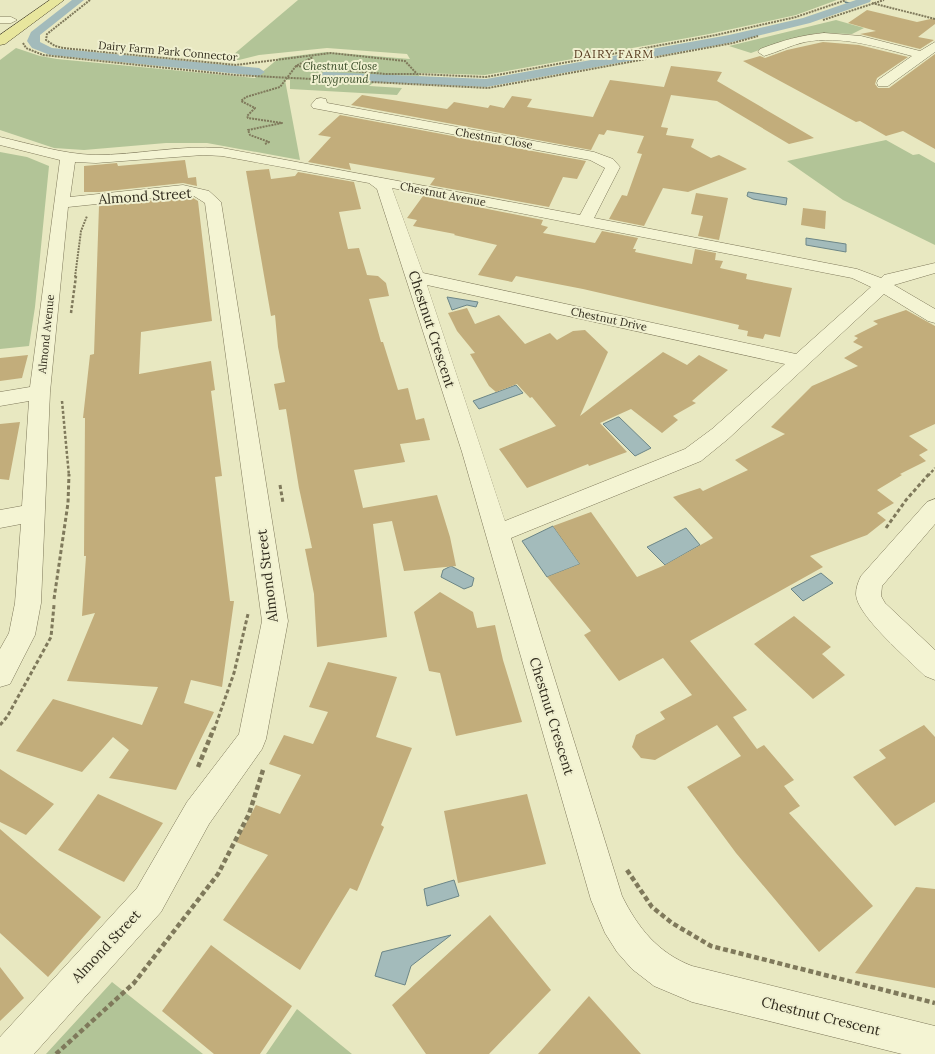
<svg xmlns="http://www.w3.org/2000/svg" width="935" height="1054" font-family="Lora,serif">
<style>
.green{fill:#b2c497}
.water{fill:#a3bbbb;stroke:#6c8687}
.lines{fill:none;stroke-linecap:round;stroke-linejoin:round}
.stream{fill:#6c8687;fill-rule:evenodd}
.canal{fill:#a3bbbb;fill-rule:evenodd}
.building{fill:#c2ad7b}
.minor-casing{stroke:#7f795b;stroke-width:1}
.major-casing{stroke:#4d462f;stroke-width:1}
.path-far3{stroke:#7f795b;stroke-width:2;stroke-dasharray:2 1;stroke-linecap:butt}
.path-far2{stroke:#7f795b;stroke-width:2.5;stroke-dasharray:3 2;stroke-linecap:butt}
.path-far1{stroke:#7f795b;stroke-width:3;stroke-dasharray:4 2.5;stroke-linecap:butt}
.path{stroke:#7f795b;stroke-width:4.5;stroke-dasharray:5 3;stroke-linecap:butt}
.minor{fill:#f4f4d3;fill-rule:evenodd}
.major{fill:#e8e69d;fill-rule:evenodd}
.labels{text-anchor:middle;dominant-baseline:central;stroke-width:4;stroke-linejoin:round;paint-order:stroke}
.far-street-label{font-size:11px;fill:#312c1d;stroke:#f0f0d0}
.far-park-label{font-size:11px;font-style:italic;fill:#374b26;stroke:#f0f0d0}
.far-neighbourhood-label{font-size:12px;letter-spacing:1px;fill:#593d22;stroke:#f0f0d0}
.street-label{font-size:14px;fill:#312c1d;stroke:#f0f0d0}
</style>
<rect width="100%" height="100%" fill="#e8e8c1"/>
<path class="green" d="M298,0H837L796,15L709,34L485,75L420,73L419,76L384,75L369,86L402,88L397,95L290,89V80H285L300,160L207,143H166L84,150L54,148L0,130V60L16,48L40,56L57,59L255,78L279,58L326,52L410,59L407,54L327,48L259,55L239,60H227Z
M836,20L864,28L852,34L818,33L790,39L751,53L729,46Z
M886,140L913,155L919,154L935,163V245L843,200L787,161Z
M0,152L27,157L49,166L35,307L29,346L0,349Z
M112,982L203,1054H46Z
M297,1009L352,1054H266Z"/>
<path class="water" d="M748,192L787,198L786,205L753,199L747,196Z
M806,238L846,244V252L806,245Z
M447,297L478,302L476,307L467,305L452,310Z
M516,385L523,393L479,409L473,401Z
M618,417H619L651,448L635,456L603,424Z
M553,526L580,564L547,577L522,541Z
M686,528L700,545L665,565L647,547Z
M451,566L474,578L472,586L464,589L441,577L443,570Z
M821,573L833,583L803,601L791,589Z
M454,880L459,896L427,906L424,889Z
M451,935L411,966L405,985L375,976L382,952Z"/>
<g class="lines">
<path class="stream" d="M844,1L856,4L854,5L845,3Z"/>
<path class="canal" d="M72,0H84L40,35V42L52,48L259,68L265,72L259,76L50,55L32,48L27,41L31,32Z
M856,0H871L870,2L810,23L729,43L486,87L324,80L318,76L324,72L486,79L729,35L803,18Z"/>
</g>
<path class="building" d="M867,10L917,22L935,18V24L918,37L934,40L920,49L860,34L876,31L848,23Z
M823,42L859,45L908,57L877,78L875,84L878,88H889L935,54V149L903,131L886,136L860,121L856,122L743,61L760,56L765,58L787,50Z
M671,66L722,72L717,81L814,138L789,144L717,101L671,95L661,127L668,128L666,135L694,139L691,147L711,158L719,155L747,169L688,192L663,188L644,226L609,219L622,195L627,196L642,154L637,153L644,136L607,130L604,135L599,134L591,150L351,105L362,95L447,109L454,102L488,108L490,105L504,108L512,96L532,99L527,107L593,117L610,80L664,87Z
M340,115L586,161L577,179L563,177L549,207L430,185L435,178L349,163L351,170L308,162L331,137L318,135Z
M185,160L188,178L196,177L197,186L183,183L99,192H84V166L117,163L118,166Z
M269,169L271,179L295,176L298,172L354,182L361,209L339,212L348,249L359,248L367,275L378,276L386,283L389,296L369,299L381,342H383L398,390L408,388L416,420L424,418L430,440L400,444L405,462L354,470L363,508L437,495L450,537L456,566L404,571L392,521L373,524L387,637L317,647L314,594L305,549L312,548L299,488L286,409L279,410L274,384L285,382L278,347L275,315L271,316L246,171Z
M696,193L728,198L719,240L698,236L703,216L691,214Z
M423,196L543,220L541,225L548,227L543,233L595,243L602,231L638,238L633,249H636L635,252L692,264L695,249L716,253L715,260L723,261L720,268L747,274L746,279L792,288L780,337L765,334L763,339L747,336L748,331L738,329L739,325L583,289L516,276L512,282L478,275L497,245L454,235L455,234L413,226L417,220L407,218Z
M183,197L193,198L198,201L212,321L141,332L139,374L211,361L215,390L211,391L222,476L215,477L230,601H234L222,687L191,680L184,703L214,712L176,790L109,778L129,750L113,737L82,772L16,751L53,699L142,725L158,687L67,681L95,613L82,616L86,556H84L85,418H83L90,355L94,354L99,206Z
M803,208L826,211L825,229L801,225Z
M467,308L475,324L499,315L525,344L550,333L557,340L573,331L585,330L608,352L580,416L663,352L687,365L699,355L728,370L692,401L696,403L673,416L678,420L662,433L631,409L600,423L627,452L589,466L588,464L527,488L499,449L556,426L532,397L530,398L517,384L496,392L489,386L470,354L475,353L457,331L448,313Z
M906,310L935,326V424L909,436L928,450L919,455L926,461L900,474L902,475L877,490L894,503L877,513L886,520L867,535L810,556L823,567L690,641L747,710L733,717L757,749L764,745L794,780L784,786L800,806L789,813L873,906L819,952L736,853L687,787L741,756L717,725L655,760L641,758L632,747L636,735L665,719L660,712L692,695L663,658L619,681L584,635L591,631L547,577L580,564L553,526L591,512L637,577L665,565L713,538L673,497L700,488L703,491L748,470L735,460L785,434L771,427L812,386L858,366L844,358L863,347L853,342L858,338L854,336L878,324L873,321Z
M28,355L22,378L0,381V358Z
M20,422L9,480L0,479V424Z
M440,592L473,612L477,628L495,625L503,660L522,722L456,736L440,673L429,671L414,612Z
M794,616L831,647L822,654L845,675L813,699L754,644Z
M328,662L397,677L376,737L412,748L381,825L384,827L357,891L350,888L300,970L223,920L268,855L236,842L256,805L280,814L301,775L269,764L284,735L313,744L328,712L309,707Z
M924,725L935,737V802L895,826L853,777L886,758L879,750Z
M0,769L54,804L26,835L0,822Z
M98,794L163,823L124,882L58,850Z
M527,794L546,864L458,883L444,811Z
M0,829L101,917L48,977L0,933Z
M916,887L935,889V988L855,973Z
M490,915L551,990L489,1054H426L392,1005Z
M211,945L292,1006L260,1054H214L162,1011Z
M0,967L24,998L0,1021Z
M589,996L641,1054H538Z"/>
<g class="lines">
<defs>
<path id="minor" d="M0,17H11L17,20L11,23H0Z
M824,33L861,36L920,51L935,42V52L888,86H878L877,83L878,80L912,56C878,47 841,35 805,42C791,45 778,52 764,56L758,52L760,49C781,41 801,35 824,33Z
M321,98L326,99L327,103L594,152L613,159L620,167L594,218L857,269L881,278L884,275L935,263V273L894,285L935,309V323L928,321L884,294L728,439L701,461L511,538L622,896C638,928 658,953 692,966L935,1026V1054H902L692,1002L654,986L632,969L617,952L605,933L591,900L462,452L377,189L369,183L222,156L203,155L96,163L75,162L70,197L183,185L209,191L221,202L288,621L266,739L262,749L209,824L161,912L34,1054H0V1037L137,888L187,802L239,734L262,621L205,203L194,196L183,195L68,207L50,392L41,603L35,635L10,684L0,687V649L9,633L15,603L21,524L0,528V510L22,506L29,401L0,406V392L30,387L60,160L0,145V137C31,144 63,154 95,155C137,155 179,145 222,148L580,215L605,168L590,160L313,108L311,105L316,99ZM392,188L852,278L871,287L796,354L423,273ZM427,285L785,364L712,429L685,449L505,521Z
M935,499V524L882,586L881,596L885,603L935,650V680L925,676C910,661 856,615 856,594C856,588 858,582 861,576L927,502Z"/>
<path id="major" d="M50,0H64L5,44L0,45V35Z"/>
</defs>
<use href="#minor" class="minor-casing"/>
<use href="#major" class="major-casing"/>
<path class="path-far3" d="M90,0L47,34L46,40L55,46L63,48L236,65L331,53L405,61L417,74L486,77L716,35L796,17L846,0
M872,3L935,19
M823,20L884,0
M23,43L26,48L43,55L234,75L488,88L733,43L758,36
M296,66L386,74H416
M265,144L269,142L250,135L248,130L282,123L248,118L247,116L255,108L241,101L246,97L280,87L296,66L313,57
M75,277L81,231L87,216"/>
<path class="path-far2" d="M71,313L76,276
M62,401L69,476
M928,476L935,468"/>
<path class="path-far1" d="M280,485L283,503
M886,528L906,500L929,474
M54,599L68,503L69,474
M0,725L7,717L51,637L54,605
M214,730L234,673L248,614"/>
<path class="path" d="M198,767L214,728
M627,870L652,907L672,923L711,946L935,1003
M56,1054L134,983L218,874L249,814L263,770"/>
<use href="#minor" class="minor"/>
<use href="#major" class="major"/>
</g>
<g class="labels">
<g class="far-street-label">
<text transform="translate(168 51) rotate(5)">Dairy Farm Park Connector</text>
<text transform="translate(494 138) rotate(10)">Chestnut Close</text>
<text transform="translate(443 194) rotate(11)">Chestnut Avenue</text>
<text transform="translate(609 319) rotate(12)">Chestnut Drive</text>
<text transform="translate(46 334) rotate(-84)">Almond Avenue</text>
</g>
<g class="far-park-label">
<text x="340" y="66">Chestnut Close<tspan x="340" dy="13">Playground</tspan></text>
</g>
<g class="far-neighbourhood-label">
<text x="614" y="53">DAIRY FARM</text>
</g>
<g class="street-label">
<text transform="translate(145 196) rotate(-4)">Almond Street</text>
<text transform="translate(432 329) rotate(72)">Chestnut Crescent</text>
<text transform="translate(267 576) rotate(-97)">Almond Street</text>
<text transform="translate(552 716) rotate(73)">Chestnut Crescent</text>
<text transform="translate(106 946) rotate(-47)">Almond Street</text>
<text transform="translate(821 1016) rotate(14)">Chestnut Crescent</text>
</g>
</g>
</svg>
